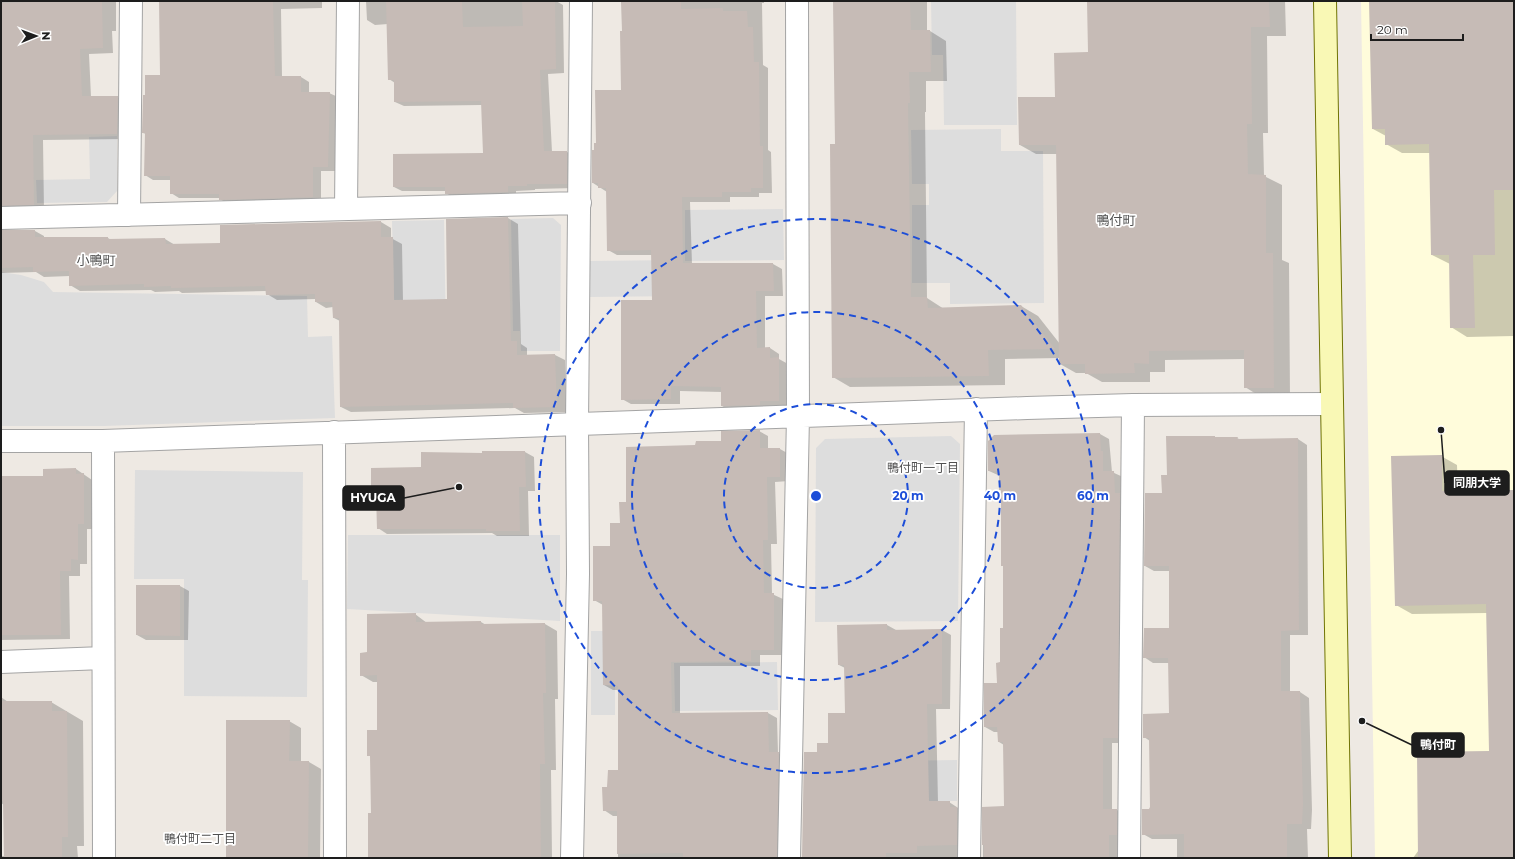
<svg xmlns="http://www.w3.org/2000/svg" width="1515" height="859" font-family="Montserrat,'Noto Sans JP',sans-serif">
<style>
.education{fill:#fffcdb}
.parking{fill:#ddd}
.shadow{fill:#0003}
.building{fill:#c6bbb6}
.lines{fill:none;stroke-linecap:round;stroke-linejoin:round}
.street-casing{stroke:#a4a4a4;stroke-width:24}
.secondary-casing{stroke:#707404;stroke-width:24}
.street{stroke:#fff;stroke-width:22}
.secondary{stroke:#f9f8b5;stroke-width:22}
.ring{fill:none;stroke:#1d4ed8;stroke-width:2;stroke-dasharray:7 5}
.labels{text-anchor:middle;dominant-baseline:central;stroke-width:3.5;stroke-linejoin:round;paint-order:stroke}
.neighbourhood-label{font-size:12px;fill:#505050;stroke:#fff}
.quarter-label{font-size:13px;fill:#505050;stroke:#fff}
.centre{fill:#1d4ed8;stroke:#fff;stroke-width:2}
.ring-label{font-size:12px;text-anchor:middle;font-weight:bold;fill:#1d4ed8;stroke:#fff;stroke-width:3.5;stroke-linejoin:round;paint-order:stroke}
.leader{fill:none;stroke:#1d1d1d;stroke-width:1.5}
.callout-dot{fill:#1d1d1d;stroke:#fff;stroke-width:1.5}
.callout{fill:#1d1d1d;stroke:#1d1d1d;stroke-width:1.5}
.callout-label{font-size:12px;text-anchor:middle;font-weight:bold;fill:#fff}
</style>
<rect width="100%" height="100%" fill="#eee9e3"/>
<path class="education" d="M1361,1H1514V858H1375Z"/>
<path class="parking" d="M931,1H1016L1017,125H944L943,55H932Z
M1001,129V151H1043L1044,303L950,304V283H912V205H929V184H912L911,130Z
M117,136V191L107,202L37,203L36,180L90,179L89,137Z
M783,209L784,260L685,261V210Z
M553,218L561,225L560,351H521L520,331H513L511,219Z
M444,220L446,334L395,335L392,221Z
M683,260V296L589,297V261Z
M1,272L21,275L44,282L53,292L307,296L308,337L332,336L335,418L104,426H1Z
M951,436L960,444L958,621L815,622L816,448L825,439Z
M135,470L303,472L302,580H308L307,697L184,696V579H134Z
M348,535H560V621L347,609Z
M591,631H615V715H591Z
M777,662L778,710L675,711L674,663Z
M957,760V801H893V761Z"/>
<path class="shadow" d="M1,1H116V31H112L113,53L89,54L91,97H117L127,102V139L43,140L44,210L1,216Z
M160,1H322V8L281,9L282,77H301L309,82V93H329L338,97L336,171H321V202L228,204L220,199V198H179L171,193V180H153L145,175L146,134L143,133L146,96L161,76Z
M366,1H556L563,5L564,73L548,74L552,152H567L575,156V188L535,189V190L516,191V197L454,198L446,193V191H402L394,187L484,154L482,105L404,106L395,102V83L389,79L388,24L375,25L367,20Z
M622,1H764V3H762L763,65L768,68V150L771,152L772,193H759V197H730V202H690L692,264H773L782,269L783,296H765V349L770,348L779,354V359L788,364V405L768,406V410L731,411L722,406V392L680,391V404H631L622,399L653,301L652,255H617L608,250L607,192L593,183L595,151L622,91Z
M834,1H927V31H930L946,41L947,81H926V112H925L927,298L944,309L1021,306L1038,316L1060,344L1058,154H1036L1020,145L1089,53L1088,1H1285L1286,36H1267L1268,133H1263L1264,176L1282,185V260L1289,263L1290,397H1261L1245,387V359L1165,360V372H1150V382H1102L1086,373H1076L1060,364V358L1005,359V385L850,387L833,377L836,145Z
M1370,1H1514V336L1467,337L1451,327L1450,264L1432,255L1431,153H1402L1386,144V136L1373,129Z
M508,218L518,224L521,344L527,348V356L555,355L565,360L566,412L524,413L515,408L351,412L341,407L340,321L334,318L333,307L326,308L316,302V299L277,300L267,294V291L182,293L179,291L155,292L151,290L80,291L70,285V276L44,277L36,272L1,273V231H35L44,236V238H108L111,240L165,239L175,245L221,244L381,222L391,228V238L402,244L403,301L448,300L447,220Z
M759,431L768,436V449H780L789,454V481L775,482L777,544H771L772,594L783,599V655H760V666H680V714L768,713L777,718L778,753L787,758L785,858H618V816H613L604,810L608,788L619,771V690H613L604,685L603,605L594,600L611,547L621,524L628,503L696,446L722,442Z
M1100,434L1109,439L1112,472L1123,477L1126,743H1112V810H1117L1126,815V840H1118V858H983V808L1005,807L1004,745L999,742L998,732H994L985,727L998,684L1004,629L1002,491L1000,490V476L989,471Z
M1215,437L1217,438H1237L1241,440L1298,439L1307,445L1308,635H1290V692H1300L1309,698L1312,810L1311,829H1307L1308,858H1177V839H1152L1143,834L1151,807L1150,741L1144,737L1170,714L1169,663H1153L1144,657L1170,629V571H1154L1145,566L1168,476Z
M483,452H525L534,457L535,491H528L529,536H497L492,533L387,534L378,528L377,497L372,494L422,468L483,454Z
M1441,456L1457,465L1458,492L1514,491V858H1413L1490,752L1487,613L1412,614L1396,605Z
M76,469L92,480L93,529H87V564H80V576H69L70,639L1,640V477H44V470Z
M180,586L189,591L188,640H146L137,635Z
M415,614L427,623L481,622L486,625L545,624L557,631L558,699H555L556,770H551L552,858H369L372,814V757L368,755L378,731V682H373L361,675L368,653Z
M887,625L896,630H942L951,635L950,709H936L938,802H949L966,813L965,858H803L818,753L829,744L846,714L845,668L839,665Z
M1,697L8,702H51L83,721L84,846H77L78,858H1V856H4V805L1,803Z
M289,721L301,728V762H309L321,769L320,858H227Z"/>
<path class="building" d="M54,1H102L103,48L80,49L82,96H118L117,134L33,135L34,205L1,206V3Z
M159,1H273L275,76H301V92H330L328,167H313V197L219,200V194H170V176H144L145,133H142L143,95H145V75H160Z
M386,1H462L463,27L523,26L522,1H555L556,69L540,70L544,151H567V184H527V186H508V192L445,194V187H393V154L483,153L482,128L481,101L394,102V80H388Z
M681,1V9L723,8V11H747L748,27H753L754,62H759L760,146H763V188H751V192H722V197H682L683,263H773L774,291H756L757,348L770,347V358L779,357V401H760V405L721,406V387L671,386V399L621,400V300H652L651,250L607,251L606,188H598V183H592V150H594V143H596L595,90H621L620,31H622L621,2Z
M833,1H910L911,30H930L931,72H909L910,103H908L911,297H927L928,308L1021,305L1055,349L988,350L989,376L832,378L830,144H835Z
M1087,1H1269L1270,27H1251L1252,124H1247L1248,174L1266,175V253H1273L1274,388H1244V350L1149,351V364L1134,363L1135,373L1085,374V364H1059L1056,145H1019L1018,97H1055L1054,53L1088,52Z
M1369,1H1514V190H1494L1495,255H1473L1475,328H1450L1449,255H1431L1429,144L1385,145V129H1372Z
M508,217L511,341H517V355L555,354L557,407L513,408V403L340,407L339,318H333L332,302H315V294L266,295L265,286L171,288V286L144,287V284L69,286V271L33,272V267L1,268V230H35V237H108V239L165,238L166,244L220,243V225L381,221V237H393L394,300L447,299L446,219Z
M760,430V448H780V477H767L768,540H763L764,593H774V650H751V661L671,662L672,713L768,712L769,752H779L777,858H683V853L617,854V811H603L602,787H607L608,770H618V686L603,685L602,601H593V546H610V523H620L619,502H626V447L695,445L696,441H721V431Z
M1100,433L1101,451H1103V471H1114L1115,493H1120L1118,738H1103V809H1117V835H1109V858H984V845H982V807L1004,806L1003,742H998L997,727H984V683H997L996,663L1000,662V628H1003V566H1001V490H999V471H988V441L994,435Z
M1166,436H1215V437H1238L1237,439L1298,438L1299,630L1281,631V691H1300L1303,804L1302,824H1287V857L1184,858V834L1142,835V809H1149L1150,807L1149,738H1143V714L1169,713L1168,658H1143L1144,628H1169V566H1144L1145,493H1162L1161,475H1167Z
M482,451H525L526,487H519L520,531H486V529H377L376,494H371V468L421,467V452L482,453Z
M1442,455V491L1514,490V858H1418L1417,752L1489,751L1486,604L1395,606L1391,456Z
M76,468V474L84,473V524H78V560L71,559V571H60L61,635H1V476H43V469Z
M136,585H180V636L136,635Z
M416,613V622L481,621V624L545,623L546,693H543L545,764H540L541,858H368V813H371L370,756H367V730H377V675L360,676V653L367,652V614Z
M887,624V630L942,629V704H927L929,801H950V807H957V845L917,846V853H886V858H802L804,752H817V743H828V713H845L844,665H838L837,625Z
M1,701H52V711H67L68,837H62V858H4L3,801H1Z
M226,720H290L289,761H309L308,858H226Z"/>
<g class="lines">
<defs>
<path id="street" d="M346,209L348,1
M129,215L131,1
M1,218L580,203
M334,432L335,858
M1,441H103L1027,408L1133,405L1332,404
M103,441L104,858
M1,662L103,658
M572,858L578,574L577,424L581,1
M789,858L798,416L797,1
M969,858L976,409
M1129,858L1133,405"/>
<path id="secondary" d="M1325,1L1340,858"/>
</defs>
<use href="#street" class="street-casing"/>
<use href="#secondary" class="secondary-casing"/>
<use href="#street" class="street"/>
<use href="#secondary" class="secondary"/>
</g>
<g class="ring">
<circle cx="816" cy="496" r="92"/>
<circle cx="816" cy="496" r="184"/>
<circle cx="816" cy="496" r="277"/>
</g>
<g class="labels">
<g class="neighbourhood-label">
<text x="923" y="467">鴨付町一丁目</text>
<text x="200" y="838">鴨付町二丁目</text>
</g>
<g class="quarter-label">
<text x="1116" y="220">鴨付町</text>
<text x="96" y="260">小鴨町</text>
</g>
</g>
<circle cx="816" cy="496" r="6" class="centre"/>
<g class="ring-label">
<text x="908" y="500">20 m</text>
<text x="1000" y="500">40 m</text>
<text x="1093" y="500">60 m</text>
</g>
<path class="leader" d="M1441 430L1445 483M459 487L404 498M1362 721L1412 745"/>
<g class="callout-dot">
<circle cx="1441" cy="430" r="4"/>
<circle cx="459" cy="487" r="4"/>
<circle cx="1362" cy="721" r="4"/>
</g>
<g class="callout">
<rect x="1445" y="471" width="64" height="24" rx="4"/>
<rect x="343" y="486" width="61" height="24" rx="4"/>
<rect x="1412" y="733" width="52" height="24" rx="4"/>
</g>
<g class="callout-label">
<text x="1477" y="487">同朋大学</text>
<text x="373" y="502">HYUGA</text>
<text x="1438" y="749">鴨付町</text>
</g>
<rect width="1515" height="859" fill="none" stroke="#1d1d1d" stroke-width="4"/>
<g transform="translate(36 36) rotate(89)" stroke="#ffffff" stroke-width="3" paint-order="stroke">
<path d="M0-3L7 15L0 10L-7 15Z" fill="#1d1d1d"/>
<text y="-6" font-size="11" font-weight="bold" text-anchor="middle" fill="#1d1d1d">N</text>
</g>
<path d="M1371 34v6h92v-6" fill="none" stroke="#1d1d1d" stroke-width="2"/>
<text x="1377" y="34" font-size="12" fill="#1d1d1d" stroke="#ffffff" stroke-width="3" paint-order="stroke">20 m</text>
</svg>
